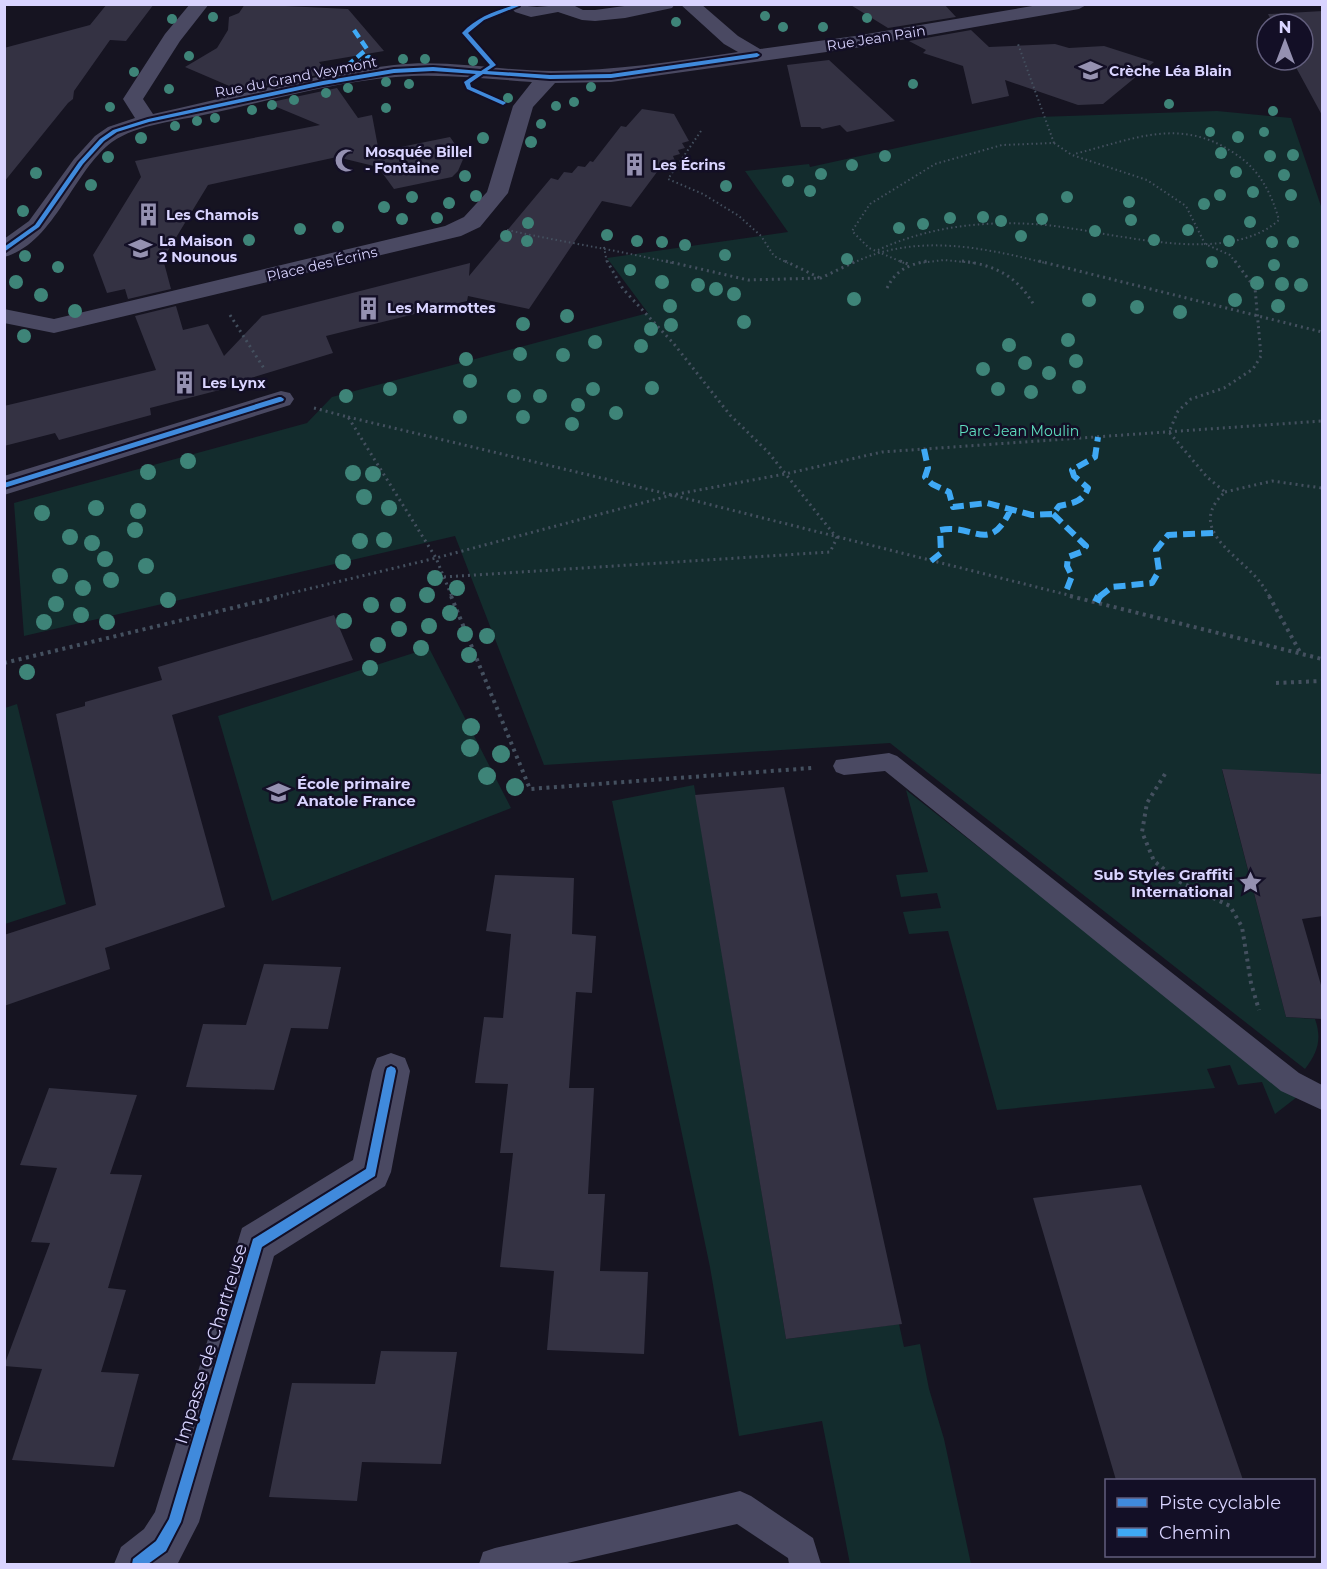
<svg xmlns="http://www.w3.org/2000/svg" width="1327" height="1569" font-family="Montserrat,sans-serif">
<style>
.green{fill:#132c2d}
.building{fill:#343243}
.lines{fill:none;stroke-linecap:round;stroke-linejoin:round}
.path-far2{stroke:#44505f;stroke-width:2;stroke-dasharray:1.5 3;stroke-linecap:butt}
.path-far1{stroke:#44505f;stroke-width:3;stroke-dasharray:2 4;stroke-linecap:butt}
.path{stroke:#44505f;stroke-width:4;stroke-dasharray:3 4.5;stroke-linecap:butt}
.lane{fill:#4a4962;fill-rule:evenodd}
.street{fill:#4a4962;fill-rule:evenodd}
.quiet-far2{stroke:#3fa9f5;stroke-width:4.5;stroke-dasharray:9 4.5;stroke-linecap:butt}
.quiet-far1{stroke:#3fa9f5;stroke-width:6;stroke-dasharray:12 6;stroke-linecap:butt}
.quiet{stroke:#3fa9f5;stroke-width:8;stroke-dasharray:15 8;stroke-linecap:butt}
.cycleway-casing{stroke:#130f26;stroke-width:4}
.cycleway{fill:#408adc;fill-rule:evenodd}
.tree{fill:#3e8478}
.labels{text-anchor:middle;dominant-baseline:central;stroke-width:5;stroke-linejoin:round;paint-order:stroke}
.far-street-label{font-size:14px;fill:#d9d4ff;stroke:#130f26}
.far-poi-label{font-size:14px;font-weight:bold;fill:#d9d4ff;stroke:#130f26;text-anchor:start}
.far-park-label{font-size:14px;fill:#5fe0c0;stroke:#130f26}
.poi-label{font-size:15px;font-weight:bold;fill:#d9d4ff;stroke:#130f26;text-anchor:start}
.near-street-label{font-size:18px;fill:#d9d4ff;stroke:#130f26}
</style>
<rect width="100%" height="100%" fill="#161421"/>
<path class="green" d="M1217,111L1291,118L1322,209V774L1222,770L1286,1017L1315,1019C1322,1039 1318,1052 1305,1069L890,743L544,765L455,536L24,636L14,503L307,423L332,397L648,313L607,258L788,232L745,171L809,164L810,167L1038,117Z
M429,648L511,808L272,901L218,716Z
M17,704L66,904L5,924V708Z
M694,785L786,1339L899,1324L904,1347L920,1344L929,1389L944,1439L971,1564H850L822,1421L739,1436L710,1267L612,801Z
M906,790L1297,1097L1275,1114L1262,1082L1238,1085L1230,1065L1207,1069L1215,1088L997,1110L948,931L909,934L903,912L941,908L937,893L901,897L896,875L928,872Z"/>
<path class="building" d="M107,4H154L126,41L110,40L74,91L73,99L68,103L4,182V48L90,25Z
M245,4L348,9L384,51L319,62L327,73L241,91L185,67L217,48L228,30L229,17L239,13Z
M849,4H944L956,17L888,28Z
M1323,11V117L1292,60H1303V24H1273L1268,14Z
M971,30L989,47L1055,44L1069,48L1104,46L1154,62L1103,104L1078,105L1005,80L1009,96L972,104L963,66L923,53L926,50L909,41Z
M829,60L895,121L847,132L840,125L822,129L820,127H801L787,65Z
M337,88L358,118L372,115L378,147L381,151L450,137L464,157L458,171L452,177L394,189L378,167L337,157L208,185L163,259L171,289L128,299L125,289L107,293L93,255L141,177L135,161L320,125L267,103Z
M642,109L674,114L689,141L682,143L685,148L678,150L680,154L673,156L675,161L663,164L631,207L602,201L529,309L468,296L467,301L326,336L333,353L238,382L239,385L150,408L151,415L59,440L55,433L4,446V406L156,370L135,316L176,306L183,330L208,324L224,356L262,316L470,263L469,276L551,178L558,180L564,172L572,173L578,166L585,167L590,161L593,162L621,126L626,127Z
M334,615L353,660L172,715L225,907L105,948L110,969L4,1006V935L96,905L56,714L85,706V702L162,680L158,667Z
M1222,769L1323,774V916L1302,919L1323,992V1019L1286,1017Z
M784,787L902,1324L786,1339L695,795Z
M495,875L574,878L572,934L596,936L592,993L576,992L569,1088H594L588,1194H605L600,1271L648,1272L644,1354L547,1350L554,1271L500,1267L513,1153H500L508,1084L475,1083L484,1017L503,1018L511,934L486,931Z
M264,964L341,967L328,1029L291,1028L274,1090L186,1087L203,1024L246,1025Z
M49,1088L137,1095L110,1174L142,1175L108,1288L126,1290L101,1372L139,1374L114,1467L12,1460L42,1369L4,1366L50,1243L31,1242L57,1168L20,1165Z
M1141,1185L1243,1480H1116L1033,1198Z
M381,1351L457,1352L441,1464L362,1462L357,1501L269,1497L292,1383L375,1384Z"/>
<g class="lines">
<path class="path-far2" d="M701,131L668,179L703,194L739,216L761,236L774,256L788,263
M1054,143L1072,155L1147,180L1186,206L1205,244L1230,255L1236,263
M507,230C562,242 617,250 672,263
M604,247L607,263
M878,250C928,227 980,221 1034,224C1104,228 1222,270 1279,220C1271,192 1259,169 1234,153C1179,116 1132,140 1074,154
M853,263C915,233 982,247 1045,263
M904,263L869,248L852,231L870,204L935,164L1002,145L1054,143L1018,44
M919,263L944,260L974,263"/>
<path class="path-far1" d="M666,261L748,280L821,278L856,261
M785,261L820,278
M900,261L911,265
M962,261C995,265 1017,276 1034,305
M1039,261L1322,332
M1235,261L1255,288L1261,356L1253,369L1224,388L1191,399L1178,411L1169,432L1207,477L1225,492C1188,526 1230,550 1253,574C1260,581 1265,589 1270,597
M887,288C896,270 908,265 927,261
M230,315L265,370
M314,408L348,417L436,558L452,597
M348,417L672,495L1076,597
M1225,492L1272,481L1322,488
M444,577L830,552L837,538L768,452L730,415L674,344L623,289L607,261
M275,597L436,558L672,495L785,474L882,452L1322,421"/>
<path class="path" d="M451,596L530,789L812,768
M1070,596L1322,659
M1269,596L1300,652
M4,663L282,596
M1276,683L1322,681
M1165,774L1147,803L1142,832L1154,861L1180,882L1230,906L1242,927L1251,983L1259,1010"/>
<path class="lane" d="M889,753L897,756L1299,1073L1322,1085V1110L1281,1091L885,771L844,775L836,772L833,766L836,760Z
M740,1491L751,1496L813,1538L821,1564H789L788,1558L737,1524L563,1564H479L483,1552L495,1548Z"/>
<path class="street" d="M190,4H209L180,41L143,99L153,114C232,97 313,74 394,65C447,59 500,71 553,71C615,71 676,61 738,52L724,44L680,4H701L738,36L760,49L855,36L1044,4H1088L1079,9L855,48L611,82L555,83L533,107L508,193L480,227L461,236L54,333L4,323V309L54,319L445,226L464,217L487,192L513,106L532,82C487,79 441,73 396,77C333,82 269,101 208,114C177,121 138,124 112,142C73,171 54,244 4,257V239L29,221L74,159L95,136L108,127L135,118L123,99L165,34Z
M508,4L537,7L571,4L583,10H595L639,4H675L672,8L625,18L595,21L582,20L558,12L531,17L515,12Z
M281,391L290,393L294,399L290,405L4,495V476Z
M391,1053L405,1058L410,1071L391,1172L385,1186L274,1256L199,1522L178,1563L114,1564L121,1547L144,1529L155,1512L242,1228L353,1160L372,1071L377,1058Z"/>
<path class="quiet-far2" d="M354,30L367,49L348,65H356L369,57L374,62"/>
<path class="quiet-far1" d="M924,449L928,468L925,477L932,484L949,492L953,507L987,503L1032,515L1053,514L1059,506C1073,503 1083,502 1088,488L1074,476L1072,470L1095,457L1098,437
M1053,514L1086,546L1081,552L1068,557L1067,566L1072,576L1065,594
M931,561L941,553L940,530C975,523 989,556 1011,509
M1099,597L1112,587L1152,583L1159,571L1156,550L1168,535L1215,533"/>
<path class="quiet" d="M1096,602L1099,596"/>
<defs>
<path id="cycleway" d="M515,5L519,6L484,20L468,33L496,65L487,71L550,75L611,74L757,53L760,55L757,57L611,78L550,79L483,74L470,83L471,87L505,102L506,103L503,105L467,89L464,82L476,74L433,71L394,73L323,85L149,122L117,132L104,141L83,164L39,227L4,252V247L35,225L79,162L100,139L113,130L148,119L323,81L394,69L433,67L481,71L490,65L462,33C477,17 495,11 515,5Z
M279,397H281L284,399L283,401L4,488V483Z
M391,1066L395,1068L396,1071L375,1176L262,1247L181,1522L166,1551L148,1564H132L133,1559L156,1541L169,1519L253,1239L366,1169L386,1071L387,1068Z"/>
</defs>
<use href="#cycleway" class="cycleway-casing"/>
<use href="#cycleway" class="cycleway"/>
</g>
<g class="tree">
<circle cx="765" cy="16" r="5"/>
<circle cx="213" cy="17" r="5"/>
<circle cx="867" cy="18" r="5"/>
<circle cx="172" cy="19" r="5"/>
<circle cx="676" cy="22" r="5"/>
<circle cx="783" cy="27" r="5"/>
<circle cx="823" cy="27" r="5"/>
<circle cx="189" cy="56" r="5"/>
<circle cx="403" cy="59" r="5"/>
<circle cx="425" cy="59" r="5"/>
<circle cx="473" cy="61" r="5"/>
<circle cx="134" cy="72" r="5"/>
<circle cx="386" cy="82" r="5"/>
<circle cx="409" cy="84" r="5"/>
<circle cx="913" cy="84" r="5"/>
<circle cx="591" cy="87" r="5"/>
<circle cx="348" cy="88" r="5"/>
<circle cx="169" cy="89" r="5"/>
<circle cx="326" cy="93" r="5"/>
<circle cx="508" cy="98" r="5"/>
<circle cx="294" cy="100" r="5"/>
<circle cx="574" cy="102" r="5"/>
<circle cx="1169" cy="104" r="5"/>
<circle cx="272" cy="105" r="5"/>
<circle cx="556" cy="106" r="5"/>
<circle cx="110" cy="107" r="5"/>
<circle cx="386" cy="108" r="5"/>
<circle cx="252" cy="110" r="5"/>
<circle cx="1273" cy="111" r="5"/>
<circle cx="215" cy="118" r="5"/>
<circle cx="197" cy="121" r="5"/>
<circle cx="541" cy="124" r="5"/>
<circle cx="175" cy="126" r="5"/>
<circle cx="1210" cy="132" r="5"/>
<circle cx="1264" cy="132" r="5"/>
<circle cx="1238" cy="137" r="6"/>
<circle cx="141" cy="138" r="6"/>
<circle cx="483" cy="138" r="6"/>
<circle cx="531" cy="142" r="6"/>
<circle cx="1221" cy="153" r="6"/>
<circle cx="1293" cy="155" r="6"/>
<circle cx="885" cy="156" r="6"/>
<circle cx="1270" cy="156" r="6"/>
<circle cx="108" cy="157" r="6"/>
<circle cx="852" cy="165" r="6"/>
<circle cx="1236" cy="172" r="6"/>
<circle cx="36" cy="173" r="6"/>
<circle cx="821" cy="174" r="6"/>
<circle cx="1284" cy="175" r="6"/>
<circle cx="465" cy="176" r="6"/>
<circle cx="788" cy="181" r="6"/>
<circle cx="91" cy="185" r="6"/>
<circle cx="726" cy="186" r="6"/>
<circle cx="810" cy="191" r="6"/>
<circle cx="1253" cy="192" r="6"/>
<circle cx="1220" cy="195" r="6"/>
<circle cx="1291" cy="195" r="6"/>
<circle cx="476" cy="196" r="6"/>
<circle cx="412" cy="197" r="6"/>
<circle cx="1067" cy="197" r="6"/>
<circle cx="1129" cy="202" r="6"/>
<circle cx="449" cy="203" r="6"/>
<circle cx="1204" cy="204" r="6"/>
<circle cx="384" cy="207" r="6"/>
<circle cx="23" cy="211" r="6"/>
<circle cx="983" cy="217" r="6"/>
<circle cx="437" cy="218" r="6"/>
<circle cx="950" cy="218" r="6"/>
<circle cx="402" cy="219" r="6"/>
<circle cx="1042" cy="219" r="6"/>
<circle cx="1131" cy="220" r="6"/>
<circle cx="1001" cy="221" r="6"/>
<circle cx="1250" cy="222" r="6"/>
<circle cx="528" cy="223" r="6"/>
<circle cx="923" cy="224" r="6"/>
<circle cx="338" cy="227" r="6"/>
<circle cx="899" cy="228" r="6"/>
<circle cx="300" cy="229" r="6"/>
<circle cx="1188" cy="230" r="6"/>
<circle cx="1095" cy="231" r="6"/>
<circle cx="607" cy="235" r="6"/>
<circle cx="506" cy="236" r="6"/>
<circle cx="1021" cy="236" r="6"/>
<circle cx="249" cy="240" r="6"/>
<circle cx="1154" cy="240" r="6"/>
<circle cx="527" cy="241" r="6"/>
<circle cx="637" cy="241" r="6"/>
<circle cx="1229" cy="241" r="6"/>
<circle cx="662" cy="242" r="6"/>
<circle cx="1272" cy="242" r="6"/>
<circle cx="1293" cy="242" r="6"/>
<circle cx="685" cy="245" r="6"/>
<circle cx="725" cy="255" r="6"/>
<circle cx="25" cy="256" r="6"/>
<circle cx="847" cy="259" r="6"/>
<circle cx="1212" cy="262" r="6"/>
<circle cx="1274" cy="265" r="6"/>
<circle cx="58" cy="267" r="6"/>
<circle cx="630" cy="270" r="6"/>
<circle cx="16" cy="282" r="7"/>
<circle cx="662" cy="282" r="7"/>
<circle cx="1257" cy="283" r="7"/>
<circle cx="1282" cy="284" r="7"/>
<circle cx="698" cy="285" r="7"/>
<circle cx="1301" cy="285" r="7"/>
<circle cx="716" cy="289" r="7"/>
<circle cx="734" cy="294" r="7"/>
<circle cx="41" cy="295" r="7"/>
<circle cx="854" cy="299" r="7"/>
<circle cx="1089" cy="300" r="7"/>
<circle cx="1235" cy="300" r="7"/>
<circle cx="670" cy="306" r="7"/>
<circle cx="1278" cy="306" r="7"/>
<circle cx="1137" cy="307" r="7"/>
<circle cx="75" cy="311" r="7"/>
<circle cx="1180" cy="312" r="7"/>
<circle cx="567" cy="316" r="7"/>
<circle cx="744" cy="322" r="7"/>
<circle cx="523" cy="324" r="7"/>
<circle cx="671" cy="325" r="7"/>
<circle cx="651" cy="329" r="7"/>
<circle cx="24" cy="336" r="7"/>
<circle cx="1068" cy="340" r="7"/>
<circle cx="595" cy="342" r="7"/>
<circle cx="1009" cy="345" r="7"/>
<circle cx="641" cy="346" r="7"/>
<circle cx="520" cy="354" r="7"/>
<circle cx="563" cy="355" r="7"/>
<circle cx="466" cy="359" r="7"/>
<circle cx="1076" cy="361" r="7"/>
<circle cx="1025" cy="363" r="7"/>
<circle cx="983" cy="369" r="7"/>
<circle cx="1049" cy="373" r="7"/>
<circle cx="470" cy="381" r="7"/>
<circle cx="1079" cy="387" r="7"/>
<circle cx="652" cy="388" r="7"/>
<circle cx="390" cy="389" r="7"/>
<circle cx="593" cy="389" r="7"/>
<circle cx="998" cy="389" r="7"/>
<circle cx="1031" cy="392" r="7"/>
<circle cx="346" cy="396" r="7"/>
<circle cx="514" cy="396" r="7"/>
<circle cx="540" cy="396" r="7"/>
<circle cx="578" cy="405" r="7"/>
<circle cx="616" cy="413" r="7"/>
<circle cx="460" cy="417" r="7"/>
<circle cx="523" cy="417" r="7"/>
<circle cx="572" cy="424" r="7"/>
<circle cx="188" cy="461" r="8"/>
<circle cx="148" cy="472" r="8"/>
<circle cx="353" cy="473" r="8"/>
<circle cx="373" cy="474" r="8"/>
<circle cx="364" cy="497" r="8"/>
<circle cx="96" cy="508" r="8"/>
<circle cx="389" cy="508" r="8"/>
<circle cx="138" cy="511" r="8"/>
<circle cx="42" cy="513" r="8"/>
<circle cx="135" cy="530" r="8"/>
<circle cx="70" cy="537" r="8"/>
<circle cx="384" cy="540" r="8"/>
<circle cx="360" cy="541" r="8"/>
<circle cx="92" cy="543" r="8"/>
<circle cx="105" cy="559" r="8"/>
<circle cx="343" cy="562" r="8"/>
<circle cx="146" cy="566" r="8"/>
<circle cx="60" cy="576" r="8"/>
<circle cx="435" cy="578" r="8"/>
<circle cx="111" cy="580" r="8"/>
<circle cx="83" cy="588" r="8"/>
<circle cx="457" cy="588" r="8"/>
<circle cx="427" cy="595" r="8"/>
<circle cx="168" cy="600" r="8"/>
<circle cx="56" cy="604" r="8"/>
<circle cx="371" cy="605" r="8"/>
<circle cx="398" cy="605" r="8"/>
<circle cx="450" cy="613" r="8"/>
<circle cx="81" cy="615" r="8"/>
<circle cx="344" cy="621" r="8"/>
<circle cx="44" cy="622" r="8"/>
<circle cx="107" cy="622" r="8"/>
<circle cx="429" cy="626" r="8"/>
<circle cx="399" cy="629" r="8"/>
<circle cx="465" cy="634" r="8"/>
<circle cx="487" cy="636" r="8"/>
<circle cx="378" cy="645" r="8"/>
<circle cx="421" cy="648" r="8"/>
<circle cx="469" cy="655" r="8"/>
<circle cx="370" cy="668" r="8"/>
<circle cx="27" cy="672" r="8"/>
<circle cx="471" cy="727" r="9"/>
<circle cx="470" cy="748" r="9"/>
<circle cx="501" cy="754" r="9"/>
<circle cx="487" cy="776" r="9"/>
<circle cx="515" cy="787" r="9"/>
</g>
<defs>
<symbol id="school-bare" viewBox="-9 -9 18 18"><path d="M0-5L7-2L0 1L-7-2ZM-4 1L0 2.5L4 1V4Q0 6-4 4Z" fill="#9591b1" stroke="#130f26" stroke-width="2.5" paint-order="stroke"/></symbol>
<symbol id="mosque-bare" viewBox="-9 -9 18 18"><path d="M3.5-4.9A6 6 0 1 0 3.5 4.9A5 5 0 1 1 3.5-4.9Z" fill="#9591b1" stroke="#130f26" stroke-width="2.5" paint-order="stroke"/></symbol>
<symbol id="building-bare" viewBox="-9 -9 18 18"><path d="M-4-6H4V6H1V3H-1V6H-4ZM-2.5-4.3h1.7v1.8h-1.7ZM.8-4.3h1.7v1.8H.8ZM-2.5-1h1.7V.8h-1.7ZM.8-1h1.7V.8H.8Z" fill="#9591b1" stroke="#130f26" stroke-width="2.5" paint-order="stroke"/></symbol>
<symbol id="sight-bare" viewBox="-9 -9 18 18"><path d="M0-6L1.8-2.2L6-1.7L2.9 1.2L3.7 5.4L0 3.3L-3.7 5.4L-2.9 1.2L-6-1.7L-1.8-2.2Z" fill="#9591b1" stroke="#130f26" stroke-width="2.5" paint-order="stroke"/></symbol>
</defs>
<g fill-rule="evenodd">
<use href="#school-bare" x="1074" y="54" width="33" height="33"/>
<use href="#mosque-bare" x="330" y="144" width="33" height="33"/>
<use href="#building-bare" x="618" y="148" width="33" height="33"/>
<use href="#building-bare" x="132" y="198" width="33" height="33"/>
<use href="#school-bare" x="124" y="232" width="33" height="33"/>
<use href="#building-bare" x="352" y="292" width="33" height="33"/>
<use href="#building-bare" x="168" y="366" width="33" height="33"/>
<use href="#school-bare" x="262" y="776" width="33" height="33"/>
<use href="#sight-bare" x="1234" y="866" width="33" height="33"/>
</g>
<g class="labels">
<g class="far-street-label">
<text transform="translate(876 38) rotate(-9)">Rue Jean Pain</text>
<text transform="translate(296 77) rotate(-11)">Rue du Grand Veymont</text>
<text transform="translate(322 264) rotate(-13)">Place des Écrins</text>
</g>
<g class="far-poi-label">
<text x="1109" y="71">Crèche Léa Blain</text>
<text x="365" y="152">Mosquée Billel<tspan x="365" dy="16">- Fontaine</tspan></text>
<text x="652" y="165">Les Écrins</text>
<text x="166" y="215">Les Chamois</text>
<text x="159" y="241">La Maison<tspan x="159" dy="16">2 Nounous</tspan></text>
<text x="387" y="308">Les Marmottes</text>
<text x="202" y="383">Les Lynx</text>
</g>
<g class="far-park-label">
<text x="1019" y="431">Parc Jean Moulin</text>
</g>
<g class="poi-label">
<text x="297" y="783">École primaire<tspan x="297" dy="17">Anatole France</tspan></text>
<text x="1233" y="874" text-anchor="end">Sub Styles Graffiti<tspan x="1233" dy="17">International</tspan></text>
</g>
<g class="near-street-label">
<text transform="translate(211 1344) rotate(-73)">Impasse de Chartreuse</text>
</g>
</g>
<rect width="1327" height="1569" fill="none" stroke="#d9d4ff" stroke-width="12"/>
<rect x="1105" y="1479" width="210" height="78" fill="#130f26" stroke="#625e7d" stroke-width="1.5"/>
<rect x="1117" y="1498" width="30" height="9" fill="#408adc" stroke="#625e7d" stroke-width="1.5"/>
<text x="1159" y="1509" font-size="18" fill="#d9d4ff">Piste cyclable</text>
<rect x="1117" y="1528" width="30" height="9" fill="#3fa9f5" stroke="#625e7d" stroke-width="1.5"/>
<text x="1159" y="1539" font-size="18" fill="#d9d4ff">Chemin</text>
<g transform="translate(1285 42)"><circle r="28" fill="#130f26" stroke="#625e7d" stroke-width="1.5"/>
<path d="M0-4.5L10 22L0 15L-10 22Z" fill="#9591b1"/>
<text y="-9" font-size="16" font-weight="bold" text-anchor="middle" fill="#d9d4ff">N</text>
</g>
</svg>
